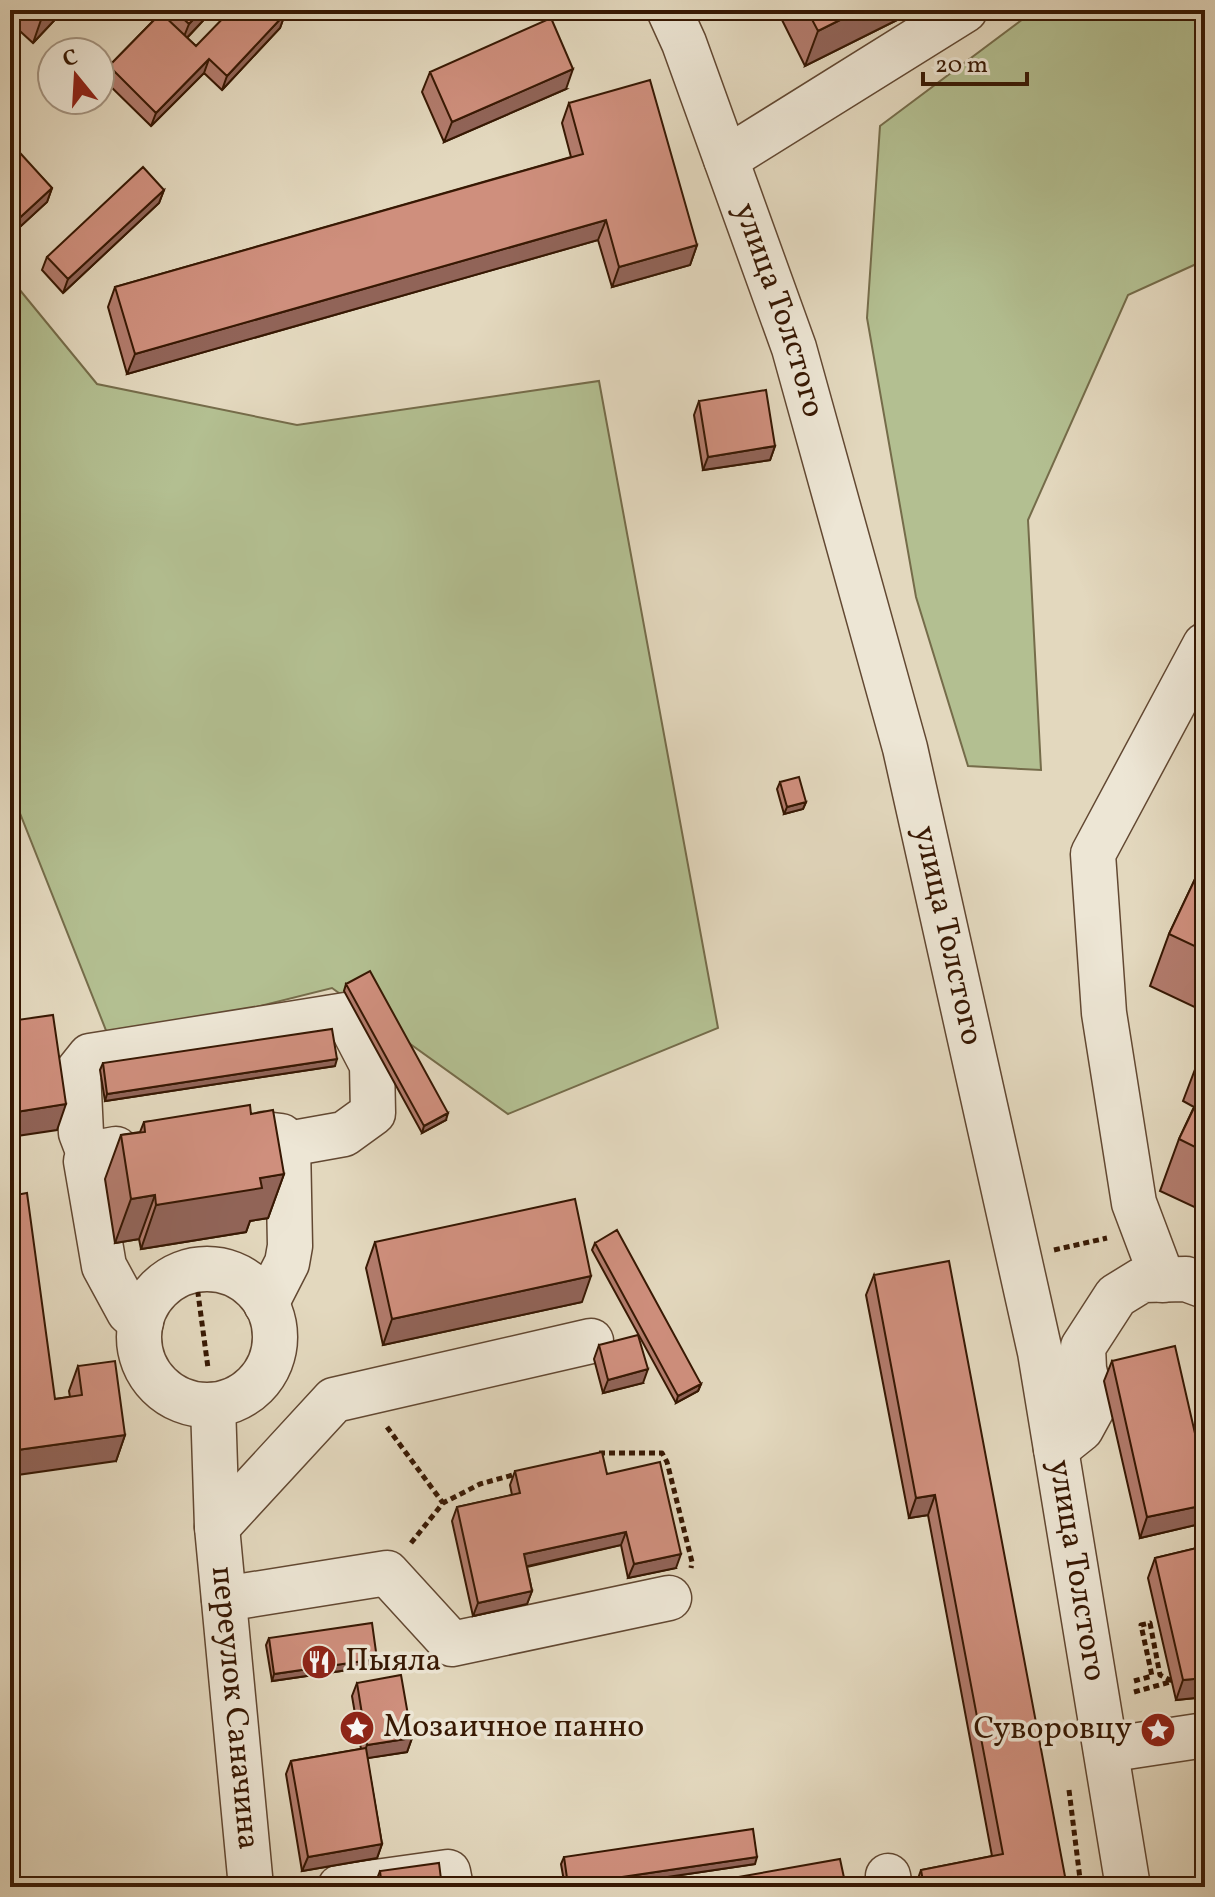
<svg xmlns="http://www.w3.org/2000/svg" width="1215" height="1897" font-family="Vollkorn,serif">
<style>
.green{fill:#b3bf91;stroke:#756c4a;stroke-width:2}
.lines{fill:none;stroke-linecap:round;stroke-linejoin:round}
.minor-casing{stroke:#624832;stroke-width:47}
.path{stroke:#371803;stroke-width:5;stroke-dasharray:6 4;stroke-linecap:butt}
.minor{stroke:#ede6d5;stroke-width:44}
.wall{fill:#b27b6c;stroke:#371803;stroke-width:2}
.shaded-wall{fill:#916458;stroke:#371803;stroke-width:2}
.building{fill:#cf8f7d;stroke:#371803;stroke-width:2}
.labels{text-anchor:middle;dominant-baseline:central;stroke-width:7;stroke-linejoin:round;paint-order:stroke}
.street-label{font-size:32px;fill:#371803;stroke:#ede6d5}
.poi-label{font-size:32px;fill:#371803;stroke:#ede6d5;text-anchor:start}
</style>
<rect width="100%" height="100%" fill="#e3d8be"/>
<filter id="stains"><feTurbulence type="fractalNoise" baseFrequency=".0025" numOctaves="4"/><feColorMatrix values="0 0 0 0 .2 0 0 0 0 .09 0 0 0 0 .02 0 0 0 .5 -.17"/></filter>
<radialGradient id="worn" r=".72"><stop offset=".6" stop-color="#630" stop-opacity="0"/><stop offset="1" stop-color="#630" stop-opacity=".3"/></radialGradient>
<path class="green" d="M1035,10H1205V260L1128,295L1028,520L1041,770L968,766L916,597L867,318L880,126Z
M10,278L97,384L297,425L599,381L718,1028L508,1114L332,988L111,1043L10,788Z"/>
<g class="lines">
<defs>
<g id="minor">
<path id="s1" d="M669,10L684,43L794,348L905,748L1040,1352L1128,1887"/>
<path d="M726,159L965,10"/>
<path d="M264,1134L281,1136L288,1144L290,1246L287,1263L266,1304"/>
<path d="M116,1149L89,1154L86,1161L104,1266L129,1312L141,1322"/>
<path d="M89,1154L81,1133L78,1071L90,1056L346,1015L372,1065L373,1113L344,1134L288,1144"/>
<circle cx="207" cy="1337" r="68"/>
<path d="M1163,1280L1134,1203L1104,1013L1093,854L1205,645"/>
<path id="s2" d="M213,1405L217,1527L251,1887"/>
<path d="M1056,1449L1081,1429L1093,1407L1084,1369L1083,1347L1116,1296L1142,1280L1186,1279L1205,1286"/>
<path d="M217,1527L334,1400L591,1341"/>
<path d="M224,1599L387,1573L452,1644L669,1598"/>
<path d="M1106,1750L1205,1735"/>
<path d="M888,1876L890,1887"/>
<path d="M340,1887L448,1872L451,1887"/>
</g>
</defs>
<use href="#minor" class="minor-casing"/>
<path class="path" d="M1054,1250L1107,1238
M195,1271L208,1368
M387,1427L443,1503
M599,1453H662L667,1462L692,1562L691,1568
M411,1543L443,1503L480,1484L520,1473
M1134,1681L1152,1676L1141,1625L1150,1623L1160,1675L1172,1681
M1134,1692L1170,1682
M1069,1790L1081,1887"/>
<use href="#minor" class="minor"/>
</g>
<path class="wall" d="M10,10H64L33,43L10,22Z
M146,10H213L187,38L196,46L285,14L280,28L222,90L204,73L151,126L104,80L109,66L155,19Z
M777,10H917L805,66Z
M430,72L566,89L444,142L422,92Z
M569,103L697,245L690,265L612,287L598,240L127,374L108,307L115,287L571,157L562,123Z
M10,144L52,188L47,202L10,236Z
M164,190L159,203L63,293L42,270L47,257Z
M699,401L775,446L770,460L703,470L694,415Z
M780,782L806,802L803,809L784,814L777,789Z
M1205,858V1012L1150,986L1169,934Z
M346,984L446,1120L422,1133L344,991Z
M1205,1043V1212L1160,1191L1179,1139L1194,1107L1183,1101Z
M103,1063L335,1066L105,1101L100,1070Z
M251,1114L284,1174L268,1218L250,1221L246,1232L141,1249L139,1239L115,1243L105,1179L121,1135L140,1132L144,1122Z
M375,1242L582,1302L383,1345L366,1268Z
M595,1243L701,1384L698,1391L676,1403L592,1250Z
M874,1275L1067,1887H915L921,1870L992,1856L928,1515L909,1518L866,1295Z
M599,1345L643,1383L603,1393L594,1359Z
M1112,1361L1204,1523L1140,1538L1104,1381Z
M78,1366L125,1435L116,1461L55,1399L70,1397L69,1391Z
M515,1471L607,1474L676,1568L628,1578L621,1545L527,1567L532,1591L527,1604L473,1616L452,1521L457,1507L512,1495L510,1485Z
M1205,1546V1697L1176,1700L1148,1578L1155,1558Z
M269,1638L377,1659L375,1666L272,1681L266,1645Z
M357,1683L412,1738L407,1752L367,1758L382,1844L377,1858L302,1871L286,1774L291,1761L361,1749L352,1696Z
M564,1857L755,1864L600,1887H565L561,1864Z
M380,1871L442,1887H374Z"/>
<path class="shaded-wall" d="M49,10H64L33,43L42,17Z
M202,10H213L181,44L189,24Z
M860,10H917L805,66L818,31Z
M285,14L280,28L222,90L227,76Z
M209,59L204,73L151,126L156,113Z
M573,69L566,89L444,142L452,122Z
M52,188L47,202L10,236L14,223Z
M164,190L159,203L63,293L68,279Z
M606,220L598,240L127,374L135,354Z
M697,245L690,265L612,287L619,267Z
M775,446L770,460L703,470L708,457Z
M806,802L803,809L784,814L787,807Z
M337,1059L335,1066L105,1101L107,1094Z
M66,1104L57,1130L10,1137V1113Z
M448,1113L446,1120L422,1133L424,1126Z
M284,1174L268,1218L250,1221L246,1232L141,1249L156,1205L260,1178Z
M155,1195L139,1239L115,1243L131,1199Z
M591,1276L582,1302L383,1345L392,1319Z
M648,1369L643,1383L603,1393L608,1380Z
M701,1384L698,1391L676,1403L678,1396Z
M125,1435L116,1461L10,1476V1451Z
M935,1495L928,1515L909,1518L916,1498Z
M1205,1505L1204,1523L1140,1538L1147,1517Z
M626,1532L621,1545L519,1568L524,1554Z
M681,1554L676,1568L628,1578L634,1564Z
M532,1591L527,1604L473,1616L478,1603Z
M377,1659L375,1666L272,1681L274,1674Z
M1205,1678V1697L1176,1700L1183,1680Z
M412,1738L407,1752L362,1759L367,1745Z
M382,1844L377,1858L302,1871L308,1857Z
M757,1857L755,1864L600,1887H567L568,1885Z"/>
<path class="building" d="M34,10H49L42,17Z
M174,10H202L189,24Z
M231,10H281L285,14L227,76L209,59L156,113L109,66L161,13L196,46Z
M807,10H860L818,31Z
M551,18L573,69L452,122L430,72Z
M650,80L697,245L619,267L606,220L135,354L115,287L583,154L569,103Z
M11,143L52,188L14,223L10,219V144Z
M143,167L164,190L68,279L47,257Z
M766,390L775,446L708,457L699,401Z
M799,777L806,802L787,807L780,782Z
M1205,858V951L1169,934Z
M370,971L448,1113L424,1126L346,984Z
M53,1015L66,1104L10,1113V1021Z
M332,1029L337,1059L107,1094L103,1063Z
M1205,1085V1152L1179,1139Z
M250,1105L251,1114L273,1110L284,1174L260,1178L262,1188L156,1205L155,1195L131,1199L121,1135L145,1132L144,1122Z
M27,1193L55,1399L82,1395L78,1366L115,1361L125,1435L10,1451V1196Z
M575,1199L591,1276L392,1319L375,1242Z
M617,1230L701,1384L678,1396L595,1243Z
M949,1261L1067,1887H924L921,1870L1003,1854L935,1495L916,1498L874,1275Z
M638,1335L648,1369L608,1380L599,1345Z
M1175,1346L1205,1477V1505L1147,1517L1112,1361Z
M602,1452L607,1474L660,1462L681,1554L634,1564L626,1532L524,1554L532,1591L478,1603L457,1507L520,1493L515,1471Z
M1205,1546V1678L1183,1680L1155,1558Z
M372,1623L377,1659L274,1674L269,1638Z
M401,1675L412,1738L367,1745L357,1683Z
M366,1748L382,1844L308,1857L291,1761Z
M753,1829L757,1857L568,1885L564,1857Z
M840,1859L846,1887L687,1886Z
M439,1863L442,1887H382L380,1871Z"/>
<defs>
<symbol id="restaurant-disc" viewBox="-11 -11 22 22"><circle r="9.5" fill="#8f2418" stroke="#ede6d5"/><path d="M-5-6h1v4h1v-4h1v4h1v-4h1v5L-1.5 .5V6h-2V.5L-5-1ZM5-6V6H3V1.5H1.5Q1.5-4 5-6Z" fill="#fff"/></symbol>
<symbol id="sight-disc" viewBox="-11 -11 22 22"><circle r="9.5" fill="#8f2418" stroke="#ede6d5"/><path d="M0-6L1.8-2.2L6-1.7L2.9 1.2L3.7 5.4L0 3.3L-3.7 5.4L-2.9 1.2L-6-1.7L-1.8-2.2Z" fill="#fff"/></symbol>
</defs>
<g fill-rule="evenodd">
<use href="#restaurant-disc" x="299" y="1642" width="40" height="40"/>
<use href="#sight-disc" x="337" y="1708" width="40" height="40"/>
<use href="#sight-disc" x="1138" y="1710" width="40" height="40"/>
</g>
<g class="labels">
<g class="street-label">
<text stroke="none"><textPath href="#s1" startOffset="320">улица Толстого</textPath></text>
<text stroke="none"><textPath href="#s1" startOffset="968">улица Толстого</textPath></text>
<text stroke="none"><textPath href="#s1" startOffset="1616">улица Толстого</textPath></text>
<text stroke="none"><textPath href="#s2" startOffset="304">переулок Саначина</textPath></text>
</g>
<g class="poi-label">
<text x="345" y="1662">Пыяла</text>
<text x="383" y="1728">Мозаичное панно</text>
<text x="1132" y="1730" text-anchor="end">Суворовцу</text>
</g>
</g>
<rect width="1215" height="1897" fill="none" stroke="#e3d8be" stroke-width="40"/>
<rect x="12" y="12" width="1191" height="1873" fill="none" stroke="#371803" stroke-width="4"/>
<rect x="20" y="20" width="1175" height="1857" fill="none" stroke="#371803" stroke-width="2"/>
<g transform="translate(76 76) rotate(342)"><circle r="38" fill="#ede6d5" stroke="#a49481" stroke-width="2"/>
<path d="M0-6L14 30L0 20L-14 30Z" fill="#8f2418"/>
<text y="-12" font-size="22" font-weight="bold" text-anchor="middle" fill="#371803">С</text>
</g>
<path d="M923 72v12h104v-12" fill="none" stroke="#371803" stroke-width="4"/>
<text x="935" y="72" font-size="24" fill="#371803" stroke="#ede6d5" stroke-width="6" paint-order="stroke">20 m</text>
<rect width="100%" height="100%" filter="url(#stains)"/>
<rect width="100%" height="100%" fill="url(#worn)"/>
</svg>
